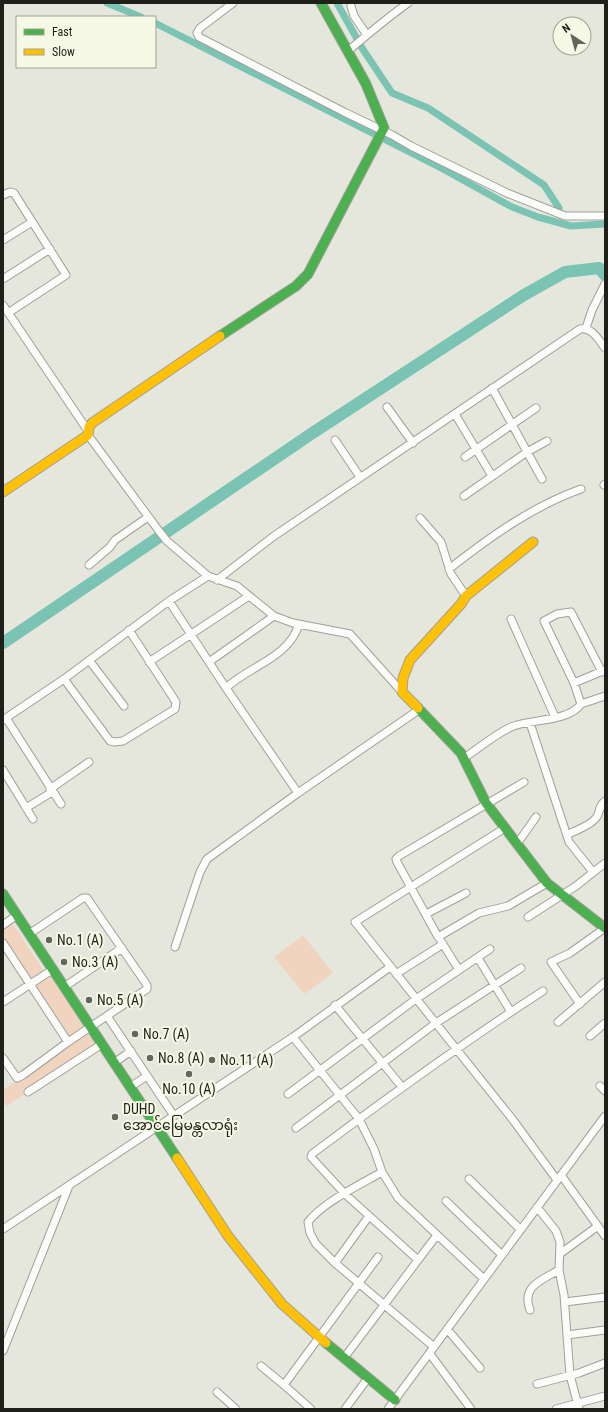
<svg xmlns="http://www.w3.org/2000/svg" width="608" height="1412" font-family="'Roboto Condensed','Noto Sans Myanmar',sans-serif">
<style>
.green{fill:#f0d4bf}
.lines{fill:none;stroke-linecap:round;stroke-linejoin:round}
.canal{stroke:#7bc3b2;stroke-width:7}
.river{stroke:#7bc3b2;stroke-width:12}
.street-casing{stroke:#9fa098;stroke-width:9}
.fast-casing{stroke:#9fa098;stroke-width:11}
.slow-casing{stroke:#9fa098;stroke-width:11}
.street{stroke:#fbfbfa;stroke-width:7}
.fast{stroke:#4caf50;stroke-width:9}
.slow{stroke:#ffc107;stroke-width:9}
.poi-dot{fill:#64665d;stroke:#f5f8e5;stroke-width:1.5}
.labels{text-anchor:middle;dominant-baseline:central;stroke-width:4;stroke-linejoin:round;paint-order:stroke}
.poi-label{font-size:14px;fill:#1f2019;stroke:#f5f8e5;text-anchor:start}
</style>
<rect width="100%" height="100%" fill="#e5e7dc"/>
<path class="green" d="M13,924L44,971L31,980L3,937V931Z
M303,935L333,973L304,994L274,957Z
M50,976L83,1026L68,1037L35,986Z
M87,1033L96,1045L7,1106L3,1100V1090Z"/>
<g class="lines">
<path class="canal" d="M107,3L141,17
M337,3L362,48L392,93L428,108L544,185L559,208
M155,23L443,169L512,207L538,217L571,226L605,224"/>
<path class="river" d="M3,643L311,434L524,295L565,272L599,268L605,275"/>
<defs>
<path id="street" d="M233,3L200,28L197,33L199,37L344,112L392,135L411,146L507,193L565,216H605
M351,6L354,16L367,35
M348,51C368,34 387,18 408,3
M3,195L10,192L14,193L66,275L8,313
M3,240L32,222
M3,279L50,249
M3,305L88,431
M586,328L592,310L605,284
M492,388L542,479
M387,407L413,443
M455,414L492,476
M88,435L159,531L167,541L208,576L237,586L274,616L293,623L350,634L402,692
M335,440L360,477
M465,457L536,408
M604,485L605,484
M464,496L527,452L547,441
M420,518L441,542L451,574L466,596
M89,565L110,547L115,540L148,517
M449,569C490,537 533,506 581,489
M217,580L274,536L580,329C592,327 598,339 605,348
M169,601L226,688C249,666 289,658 299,624
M511,619L555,717
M89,660L124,706
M149,662L249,596
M209,662L274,616
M64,679L110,741L114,742L123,741L175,709L176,702L129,630
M574,683L605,670
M226,688L298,793
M581,704L605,696
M6,718L61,804
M3,720L64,679L169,601L208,576
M530,723L569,842L593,872
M464,758C479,748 494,735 511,727C529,719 569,722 581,704L574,683L544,621L557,614L571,612L602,672
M3,770L33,819
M524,782L399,856L396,859L397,862L438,937L479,913L508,906L547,883
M50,789L89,762
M26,808L52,792
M505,828L355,922L513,1120L557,1180
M567,835C576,830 590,826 596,818C601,812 597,808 605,801
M517,844L536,817
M426,914L466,893
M528,917L576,886L605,863
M3,925L17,915
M441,941L459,970
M3,943L68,1042
M175,947L200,872L207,859L298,793L420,709
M478,958L511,1012
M396,974L443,944
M64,987L122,948
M3,1002L52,970
M580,1004L551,962L570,953L605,928
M335,1005L402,1087
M107,1016L174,1116
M558,1022L605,982
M590,1036L605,1023
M293,1037L359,1119L374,1149L382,1172L398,1198L484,1279
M3,1058L17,1078L23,1075L68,1042L147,989V985L87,898H83L29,934
M114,1063L131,1051
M600,1086L605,1091
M130,1087L147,1076
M28,1092L102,1044
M288,1094L416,999L490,949
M296,1128L436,1023L521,968
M382,1172C361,1184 322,1203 308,1222L310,1233L316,1244L335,1263L434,1347
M561,1175L605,1236
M469,1179L520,1229
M446,1201L501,1254
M537,1207L556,1231L560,1242L559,1270L564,1295L570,1375L579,1409
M3,1229L293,1037L390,967
M561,1253L598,1226
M418,1260L345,1194L311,1157L312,1154C388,1097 464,1042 543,991
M335,1263L369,1216
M565,1302L605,1297
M530,1310C521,1286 542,1280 559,1270
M447,1329L480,1368
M567,1335L605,1330
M3,1351L69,1186
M430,1354L471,1409
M344,1358L437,1235
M261,1366L284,1385
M537,1384L579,1373L605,1363
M217,1392L236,1409
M311,1409L284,1385L378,1257
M345,1409L368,1378
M388,1409L605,1116
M556,1409L605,1396"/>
<path id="fast" d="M220,336L296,286L308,274L384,128L366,84L321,3
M418,708L461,753L486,803L547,883L605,928
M3,894L177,1158
M326,1343L395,1400"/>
<path id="slow" d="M3,492L88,435L89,427L92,423L220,336
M418,708L402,692L403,678L410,660L461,604L466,596L533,542
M177,1158L228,1236L282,1304L326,1343"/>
</defs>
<use href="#street" class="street-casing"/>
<use href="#fast" class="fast-casing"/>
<use href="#slow" class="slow-casing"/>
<use href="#street" class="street"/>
<use href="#fast" class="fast"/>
<use href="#slow" class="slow"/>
</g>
<g class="poi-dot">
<circle cx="49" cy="940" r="4"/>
<circle cx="64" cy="962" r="4"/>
<circle cx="89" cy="1000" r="4"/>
<circle cx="135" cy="1034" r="4"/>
<circle cx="150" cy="1058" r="4"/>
<circle cx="212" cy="1060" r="4"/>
<circle cx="189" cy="1074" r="4"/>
<circle cx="115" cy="1117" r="4"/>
</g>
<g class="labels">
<g class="poi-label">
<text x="57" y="940">No.1 (A)</text>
<text x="72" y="962">No.3 (A)</text>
<text x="97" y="1000">No.5 (A)</text>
<text x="143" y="1034">No.7 (A)</text>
<text x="158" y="1058">No.8 (A)</text>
<text x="220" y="1060">No.11 (A)</text>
<text x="189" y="1089" text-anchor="middle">No.10 (A)</text>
<text x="123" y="1109">DUHD<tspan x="123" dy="16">အောင်မြေမန္တလာရုံး</tspan></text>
</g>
</g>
<rect width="608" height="1412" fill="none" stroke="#1f2019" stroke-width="8"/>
<rect x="16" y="16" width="140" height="52" fill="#f5f8e5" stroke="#9fa293"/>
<rect x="24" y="29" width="20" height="6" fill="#4caf50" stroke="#9fa293"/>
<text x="52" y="36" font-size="12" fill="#1f2019">Fast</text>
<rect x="24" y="49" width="20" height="6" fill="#ffc107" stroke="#9fa293"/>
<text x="52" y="56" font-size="12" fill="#1f2019">Slow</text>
<g transform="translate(572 36) rotate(324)"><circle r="19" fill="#f5f8e5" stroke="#9fa293"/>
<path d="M0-3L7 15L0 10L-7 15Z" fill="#64665d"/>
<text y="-6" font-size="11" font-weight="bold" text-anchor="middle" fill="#1f2019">N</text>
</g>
</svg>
